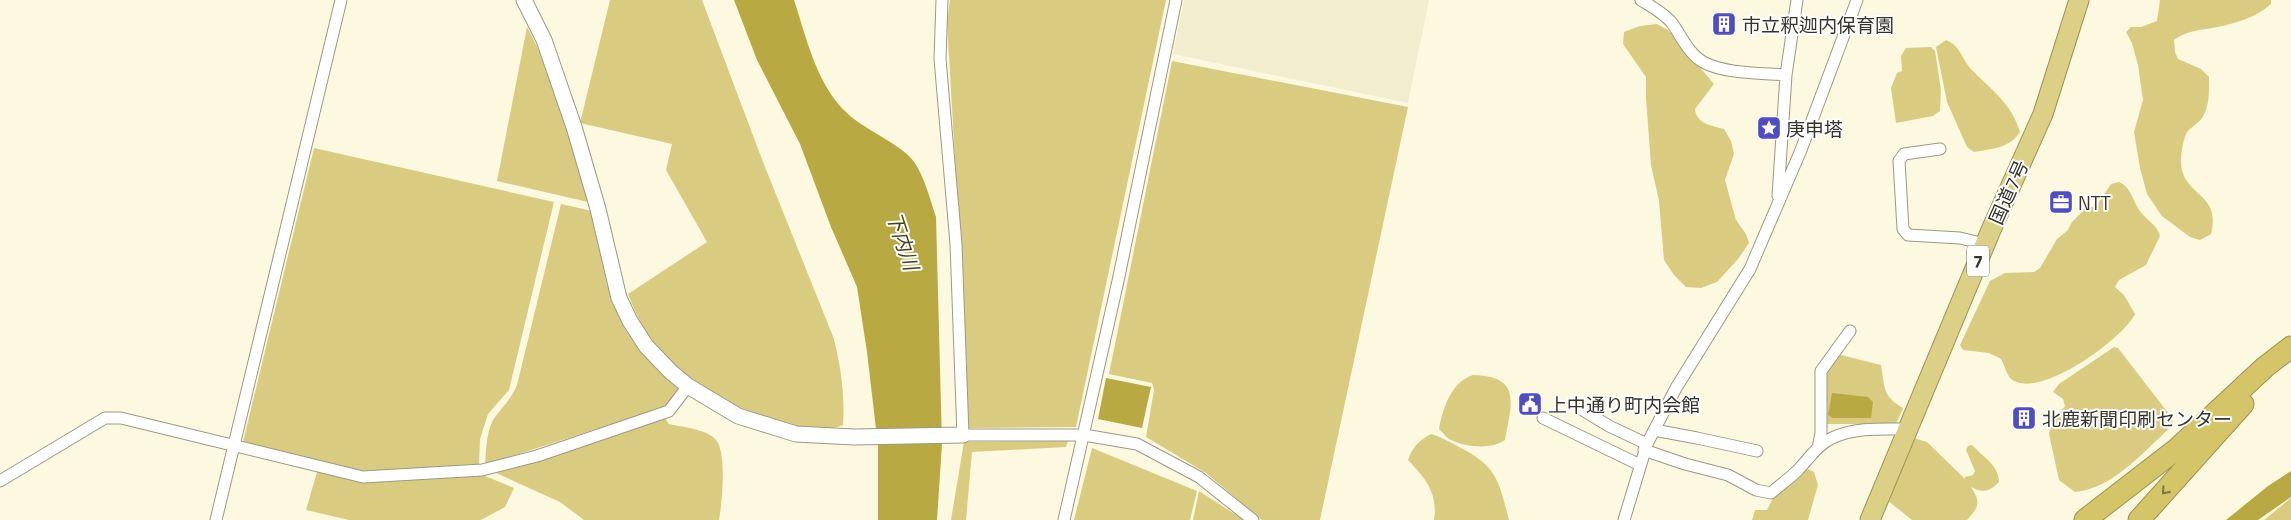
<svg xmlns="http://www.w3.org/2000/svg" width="2291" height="520" font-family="'Titillium Web','Noto Sans JP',sans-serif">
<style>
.built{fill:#f2edce}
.green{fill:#d9cc81}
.water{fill:#b9a943}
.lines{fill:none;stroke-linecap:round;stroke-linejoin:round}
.minor-casing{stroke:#9c9983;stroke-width:13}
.tertiary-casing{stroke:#9c9983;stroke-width:17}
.trunk-casing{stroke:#9c9253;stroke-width:21}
.motorway-casing{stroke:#9c9253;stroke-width:23}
.minor{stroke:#fff;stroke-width:11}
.tertiary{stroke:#fff;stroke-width:15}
.trunk{stroke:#dcd087;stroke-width:19}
.motorway{stroke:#d4c569;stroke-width:21}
.oneway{stroke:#7d7546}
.labels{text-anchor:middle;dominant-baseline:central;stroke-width:4;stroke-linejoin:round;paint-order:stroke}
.shield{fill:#fff;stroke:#72706a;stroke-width:1}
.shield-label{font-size:18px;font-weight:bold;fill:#35332a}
.poi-label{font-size:19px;fill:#35332a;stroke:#fff;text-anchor:start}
.street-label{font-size:19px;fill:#35332a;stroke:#fff}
.water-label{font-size:20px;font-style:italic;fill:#4b441a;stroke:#fff}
</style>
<rect width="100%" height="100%" fill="#fcf9e0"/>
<path class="built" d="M1184,0H1429L1408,103L1173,54Z"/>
<path class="green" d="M610,0H702L763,162L834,339C841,368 845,395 843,425C795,445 697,392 664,356C647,338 637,317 628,294L707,242L666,170L672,144L580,123Z
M950,0H1166L1076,427L966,428L959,226L947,23Z
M2160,0H2271V4C2257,17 2236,23 2218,27C2202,30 2187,30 2174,40L2175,52L2178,59L2201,69L2209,77C2209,91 2210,106 2202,118C2198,124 2189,128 2186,134C2183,141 2181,154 2181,161C2181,197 2222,191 2211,234L2200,240L2190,237L2162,216L2147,194L2140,168L2134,132L2143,100L2138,65L2132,43L2126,32L2131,27H2141L2157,21Z
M1657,24L1668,30L1714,84L1695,109C1696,124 1713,126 1724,129L1731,141L1734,154L1725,180L1736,220L1746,234L1749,243L1738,259L1717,282L1701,288L1686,287L1674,275L1664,260L1659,201L1651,165L1646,98V77L1623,44L1624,32L1640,26Z
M527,27C557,81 570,144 588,202L497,181Z
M1946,40C1961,46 1961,58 1971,69C1991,90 2011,102 2020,132C2010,148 1992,149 1974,152L1967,147L1947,102L1936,47Z
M1931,47L1935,51L1941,90L1940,111L1933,116L1896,123L1891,88L1897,73L1902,71L1901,56L1906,48Z
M1172,61L1408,107L1320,520H1262L1206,473L1146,437L1154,390L1152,383L1109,374Z
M314,148L554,202L509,390L488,414L480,439L479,467L363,472L243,442Z
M2119,182C2132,188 2132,200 2140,211C2147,221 2156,223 2160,236L2146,265L2119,280L2115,287L2124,295L2135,314C2123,339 2038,401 2011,379C2007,375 2004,364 2001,359L1989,353L1963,350L1960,345L1990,281L2005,273L2034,272L2040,268L2057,239L2068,230L2072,222L2084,210L2097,205L2111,184Z
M561,204L592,211C599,247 608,305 629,335C643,356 660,371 679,388L671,402L664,407L485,465C486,452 486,435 492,422C500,408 510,402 517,385Z
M2114,347L2118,348L2172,418L2173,425C2145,450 2113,489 2075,492L2059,480L2049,434L2053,421L2065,406L2063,399L2053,392L2059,384Z
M1841,355L1881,365C1885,387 1882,396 1903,408L1896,424H1827L1825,420V370L1834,356Z
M1473,375C1523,376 1511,405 1505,440C1491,450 1466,447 1451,440C1446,438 1443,432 1439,429C1443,408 1451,382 1473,375Z
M664,417L669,424C682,427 707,429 716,440C727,452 722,504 719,520H584L560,502L496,473Z
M1431,434C1441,437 1450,442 1459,447C1497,466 1499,481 1509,520H1434C1438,493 1426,479 1408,460C1412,448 1419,440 1431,434Z
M1914,438L1927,442L1965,479V477L1973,475L1975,471L1966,450L1968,446L1972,445C1983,457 1999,465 1999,482C1990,492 1982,493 1971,487C1981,502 1979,507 1967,520H1912L1887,500Z
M1068,441L1066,447L972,452L966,520H951L964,442Z
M1092,448L1197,491L1190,520H1074Z
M1808,469L1814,472L1818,485L1808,520H1752L1755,510H1767L1774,496Z
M317,472L360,481L480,474L514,488L505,507L481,520H349L306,510Z
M1199,491L1244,520H1193Z
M2291,498V520H2264Z"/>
<path class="water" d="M734,0H794C807,39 816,84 847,113C864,130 902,144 915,163C925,179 930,199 936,217L942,444L937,520H878V446L867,352L857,287L831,227L800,144L757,60Z
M1106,378L1151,387L1142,428L1098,419Z
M1832,393L1868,397L1873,402L1871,418H1833L1828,415Z
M2291,471V497L2258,520H2226L2268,486Z"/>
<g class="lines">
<defs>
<path id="minor" d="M942,0L940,59L956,244L963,435H1084L1137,444L1199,477L1253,520
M1641,0C1652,7 1664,13 1672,23C1681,36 1689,54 1703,62C1725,74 1762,73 1786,75
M1940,149L1904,154L1899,161L1903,229L1908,235L1960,238L1985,244
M1778,196L1786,75L1797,0
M1581,409L1609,426L1647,444
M1543,418L1640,465
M1654,430L1697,438L1757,451
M1818,448L1821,433V371L1850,331
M1644,450L1685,464L1728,475L1756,490L1771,493C1780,485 1790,478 1798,470C1809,459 1817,445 1832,438C1855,427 1883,429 1908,429
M0,481L105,418H121L363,477L482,470L537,456L669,411L688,386
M216,520L341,0
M1064,520L1118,281L1176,0
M1624,520L1647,444L1676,388L1750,269L1801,150L1857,0"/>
<path id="tertiary" d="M524,0L544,40L574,127L598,209L619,298L630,321L646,346L671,372L688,386L738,416L796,434L854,437L963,435"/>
<path id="trunk" d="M1870,520L1991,230L2043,114L2079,0"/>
<path id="motorway" d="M2085,520L2178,448L2265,367L2291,347
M2139,520L2243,404"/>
</defs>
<use href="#minor" class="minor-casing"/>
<use href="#tertiary" class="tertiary-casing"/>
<use href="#trunk" class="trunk-casing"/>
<use href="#motorway" class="motorway-casing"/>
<use href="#minor" class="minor"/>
<use href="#tertiary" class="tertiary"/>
<use href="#trunk" class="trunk"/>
<use href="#motorway" class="motorway"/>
</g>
<defs><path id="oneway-chevron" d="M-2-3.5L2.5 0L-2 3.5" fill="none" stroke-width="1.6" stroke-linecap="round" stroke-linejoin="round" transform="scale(1.25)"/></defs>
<use class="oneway" href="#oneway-chevron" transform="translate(2165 491) rotate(132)"/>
<defs>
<symbol id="building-square" viewBox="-11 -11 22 22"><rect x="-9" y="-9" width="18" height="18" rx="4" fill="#504dc3" stroke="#fff"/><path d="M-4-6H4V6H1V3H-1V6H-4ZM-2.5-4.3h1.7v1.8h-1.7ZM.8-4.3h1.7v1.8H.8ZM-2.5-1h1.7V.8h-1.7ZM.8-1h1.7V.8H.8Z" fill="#fff"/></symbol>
<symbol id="sight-square" viewBox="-11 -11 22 22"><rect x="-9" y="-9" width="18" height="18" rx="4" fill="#504dc3" stroke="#fff"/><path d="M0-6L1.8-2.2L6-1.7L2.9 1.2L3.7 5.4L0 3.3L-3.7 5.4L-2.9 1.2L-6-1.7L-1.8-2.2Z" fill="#fff"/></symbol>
<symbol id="office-square" viewBox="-11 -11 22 22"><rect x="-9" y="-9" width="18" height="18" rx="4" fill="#504dc3" stroke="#fff"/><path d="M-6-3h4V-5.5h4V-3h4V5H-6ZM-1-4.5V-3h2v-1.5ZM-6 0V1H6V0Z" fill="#fff"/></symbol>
<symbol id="civic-square" viewBox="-11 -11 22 22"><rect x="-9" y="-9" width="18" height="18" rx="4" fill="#504dc3" stroke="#fff"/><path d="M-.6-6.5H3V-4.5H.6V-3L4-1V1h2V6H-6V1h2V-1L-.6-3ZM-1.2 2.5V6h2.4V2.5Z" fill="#fff"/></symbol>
</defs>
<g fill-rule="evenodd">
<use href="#building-square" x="1710" y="10" width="28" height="28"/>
<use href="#sight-square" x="1755" y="114" width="28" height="28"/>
<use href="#office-square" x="2047" y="188" width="28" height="28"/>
<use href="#civic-square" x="1516" y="390" width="28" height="28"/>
<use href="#building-square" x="2010" y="404" width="28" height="28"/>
</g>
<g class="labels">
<rect class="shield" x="1967" y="245.5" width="22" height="31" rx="4"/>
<g class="shield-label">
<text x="1978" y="261">7</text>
</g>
<g class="poi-label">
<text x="1742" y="24">市立釈迦内保育園</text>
<text x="1786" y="128">庚申塔</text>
<text x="2078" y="202">NTT</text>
<text x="1548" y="404">上中通り町内会館</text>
<text x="2042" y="418">北鹿新聞印刷センター</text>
</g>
<g class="street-label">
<text transform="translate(2008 192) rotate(-66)">国道7号</text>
</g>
<g class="water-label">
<text transform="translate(903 241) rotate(72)">下内川</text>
</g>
</g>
</svg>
